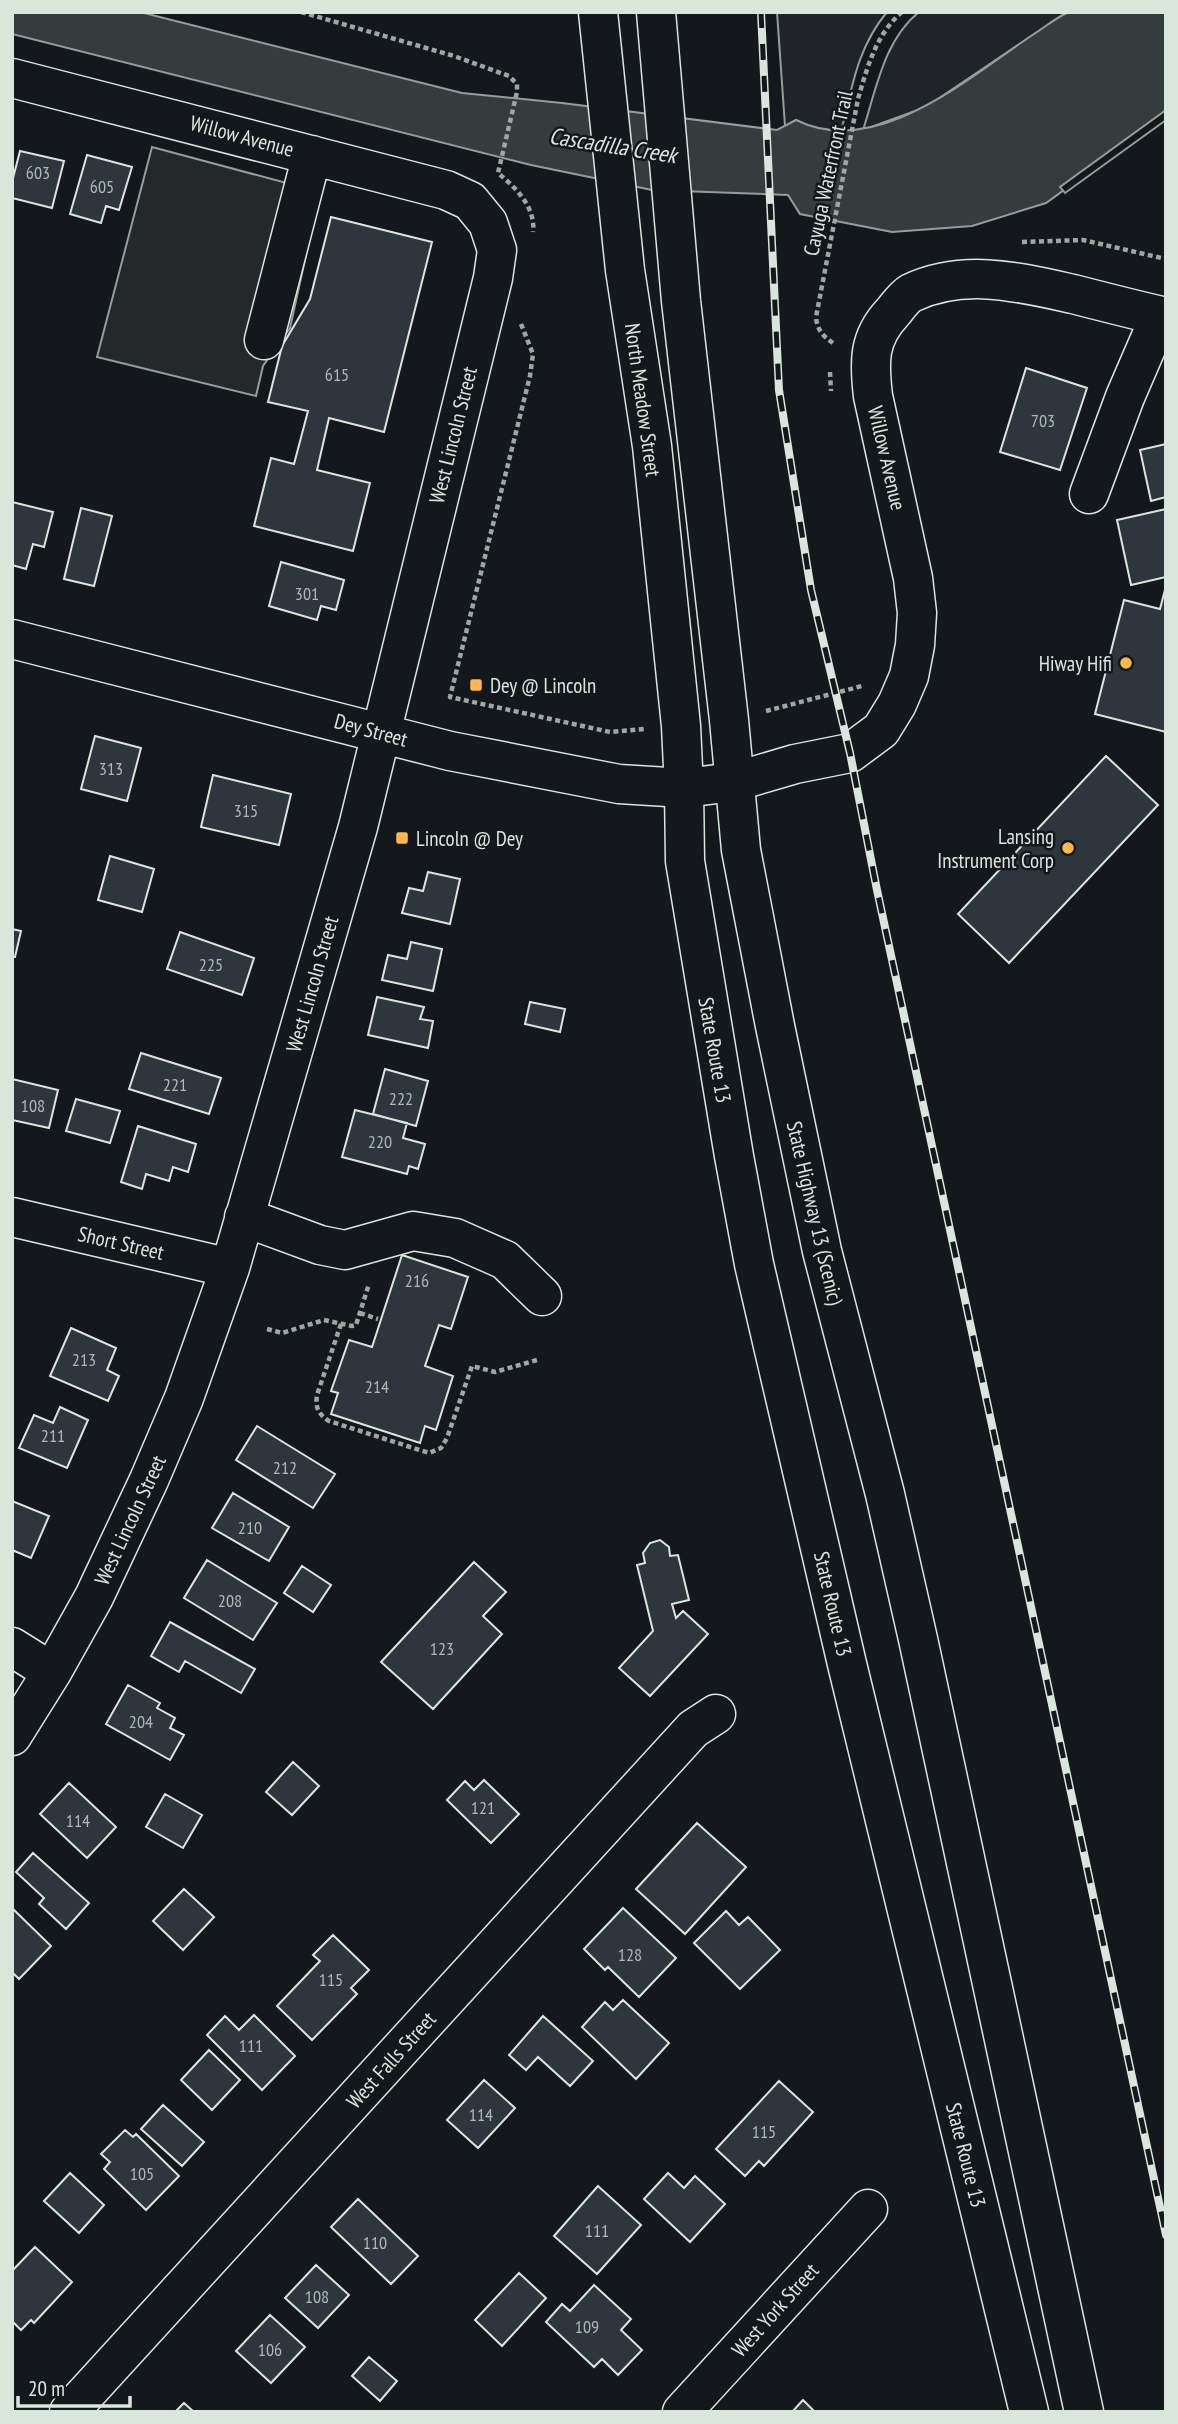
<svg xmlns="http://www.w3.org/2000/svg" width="1178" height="2424" font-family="'PT Sans Narrow',sans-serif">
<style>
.green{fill:#202428;stroke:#939e99;stroke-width:2}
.parking{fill:#24282b;stroke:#939e99;stroke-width:2}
.water{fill:#363b3e;stroke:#939e99;stroke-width:2}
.pier{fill:#14181c;stroke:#939e99;stroke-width:2}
.building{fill:#2c363c;stroke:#d8e6dc;stroke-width:2}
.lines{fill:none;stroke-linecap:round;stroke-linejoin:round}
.minor-casing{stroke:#d8e6dc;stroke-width:41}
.highway-casing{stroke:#d8e6dc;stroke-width:41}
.path{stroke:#9da8a2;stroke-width:4.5;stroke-dasharray:5 3.5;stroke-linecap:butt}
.minor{stroke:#14181c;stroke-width:38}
.highway{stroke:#14181c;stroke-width:38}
.rail-casing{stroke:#d8e6dc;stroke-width:8}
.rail{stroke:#14181c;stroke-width:5;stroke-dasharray:16;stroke-linecap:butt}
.poi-dot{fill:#ffb74d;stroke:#14181c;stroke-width:2.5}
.labels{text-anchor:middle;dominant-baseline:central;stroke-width:5;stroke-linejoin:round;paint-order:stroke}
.number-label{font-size:18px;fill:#adbab4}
.street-label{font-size:21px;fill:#d8e6dc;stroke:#14181c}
.poi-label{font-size:21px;fill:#d8e6dc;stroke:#14181c;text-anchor:end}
.water-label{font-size:23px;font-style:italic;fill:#d8e6dc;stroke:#14181c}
</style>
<rect width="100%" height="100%" fill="#14181c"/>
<path class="green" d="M777,12H887C857,48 852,88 841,132L811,128L796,120L785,126Z
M919,12H1067L926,107L863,130C876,90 884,40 919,12Z"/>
<path class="parking" d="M152,147L320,192L290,328L263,366L256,396L97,357Z"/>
<path class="water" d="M12,12H140L462,93L562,103L777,130L796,120C877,160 969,77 1034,34C1044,28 1054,19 1065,14C1075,9 1149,12 1166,12V116L1046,203L972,226L892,232L800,214L788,195L652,190L531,165L12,34Z"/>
<path class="pier" d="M1166,110V120L1065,193L1060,187Z"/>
<path class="building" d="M20,151L64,161L52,208L12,198V182Z
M87,155L132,167L119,210L106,206L101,223L70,214Z
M331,217L432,242L384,432L329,418L317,470L370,483L353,551L254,526L271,458L294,464L308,411L268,402L282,346L310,299Z
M1026,368L1087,388L1060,470L1000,452Z
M1166,444V497L1151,501L1140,450Z
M12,502L53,512L44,547L33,544L26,569L12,565Z
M81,508L112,516L94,586L64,579Z
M1166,509V577L1131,585L1117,520Z
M281,562L344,580L336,610L321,606L317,620L269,606Z
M1166,586V732L1095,714L1124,600L1160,609Z
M95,736L141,748L127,801L81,789Z
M1106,756L1158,805L1009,963L958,914Z
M213,775L291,794L279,845L201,827Z
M110,856L154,869L142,912L98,900Z
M428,872L460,879L450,924L402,913L409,888L423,891Z
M12,929L21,931L15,957H12Z
M180,932L254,958L242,995L167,969Z
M411,942L442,949L433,991L382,980L388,955L407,959Z
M377,997L424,1007L420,1019L433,1021L428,1048L368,1035Z
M530,1002L565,1009L560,1032L525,1024Z
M141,1053L221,1078L209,1114L129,1089Z
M385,1069L428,1081L416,1126L373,1114Z
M12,1079L58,1090L49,1128L12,1120Z
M76,1099L120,1111L110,1143L66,1131Z
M355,1110L407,1123L403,1138L425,1144L418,1169L409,1166L407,1174L342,1157Z
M138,1126L196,1144L188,1172L173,1167L169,1181L146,1174L142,1189L121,1182Z
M402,1255L468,1277L451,1329L439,1325L425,1366L453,1376L436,1430L425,1426L420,1443L331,1414L338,1393L331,1391L349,1340L372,1347Z
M71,1328L116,1348L107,1370L119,1376L108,1401L50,1376Z
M60,1407L88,1420L67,1468L19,1448L34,1415L53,1423Z
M257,1426L335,1474L313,1508L236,1460Z
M233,1493L289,1527L269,1561L212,1528Z
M12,1501L49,1516L31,1558L12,1550Z
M660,1540L669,1547L670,1556L678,1555L689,1600L672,1604L676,1618L683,1611L708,1634L650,1696L619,1668L653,1631L637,1565L645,1563L643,1553L650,1543Z
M207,1560L277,1603L253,1640L184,1598Z
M474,1562L506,1592L483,1616L502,1634L433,1709L381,1662Z
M302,1566L331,1585L313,1612L284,1593Z
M170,1622L255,1669L241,1693L185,1661L179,1672L151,1656Z
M128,1685L160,1703L157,1708L175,1718L170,1728L184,1735L170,1760L106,1724Z
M293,1762L319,1786L292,1815L266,1792Z
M484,1780L519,1814L491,1843L447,1800L465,1781L474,1790Z
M69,1783L116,1827L87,1858L40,1814Z
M165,1794L202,1815L183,1848L146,1827Z
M697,1823L746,1867L685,1934L636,1889Z
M33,1853L89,1903L66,1929L39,1904L44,1898L16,1872Z
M184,1889L214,1917L183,1950L153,1921Z
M12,1908L51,1946L19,1979L12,1972Z
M623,1908L676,1958L639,1997L608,1967L605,1970L584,1949Z
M726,1911L739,1925L748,1917L780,1950L740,1989L694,1943Z
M333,1935L369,1970L351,1988L357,1994L312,2040L277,2006L320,1961L313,1955Z
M623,2000L669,2043L636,2079L582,2027L605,2002L613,2010Z
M254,2015L295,2056L262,2090L207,2035L225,2016L239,2030Z
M543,2016L593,2061L570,2086L538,2057L526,2070L509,2055Z
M209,2050L240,2080L212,2110L181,2080Z
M484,2080L515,2108L478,2148L447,2120Z
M779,2081L813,2112L764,2166L759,2161L745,2176L716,2149Z
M163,2105L204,2142L182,2166L141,2129Z
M125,2130L133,2137L136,2134L179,2176L146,2210L104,2169L110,2162L101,2154Z
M70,2173L104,2205L79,2233L44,2201Z
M668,2173L684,2188L695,2176L725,2204L690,2242L644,2199Z
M598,2186L641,2225L597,2274L554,2236Z
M358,2199L418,2256L391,2284L331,2227Z
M35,2247L72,2282L34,2323L31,2320L21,2330L12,2321V2271Z
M316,2265L349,2295L318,2328L285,2298Z
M519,2273L546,2298L502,2346L475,2320Z
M594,2285L631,2319L621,2330L642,2350L618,2375L602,2359L594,2367L546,2322L562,2304L570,2311Z
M270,2315L305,2347L271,2383L236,2351Z
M369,2357L397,2381L380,2401L352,2376Z
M803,2400L815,2412H792Z
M184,2403L194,2412H175Z"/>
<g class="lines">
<defs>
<path id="minor" d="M12,78L446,190L470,201L488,223L497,250L493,278L358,827L230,1268L184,1398L149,1480L94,1597L52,1672L12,1736
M264,340L312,155
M1089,494L1125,397L1160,316
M12,639L450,751L619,784L684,788L734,782L795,764L850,753L881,730L897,704L909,676L915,645L917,613L913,578L873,396C869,362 868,338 893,312C898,306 904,297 911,293C964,268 1019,282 1073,294C1104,302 1135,310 1166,317
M12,1217L230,1268
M244,1217L320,1245L345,1250L413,1231L455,1238L505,1260L542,1296
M12,1647L52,1672
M69,2412L693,1729L716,1714
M682,2412L868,2209"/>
<path id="highway" d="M598,12L625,270L652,446L681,726L684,788L685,861L734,1156L754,1264L847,1664L1029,2412
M656,12L681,301L729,720L741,850L775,1026L822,1251L885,1494L918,1639L1084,2412"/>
</defs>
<use href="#minor" class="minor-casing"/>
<use href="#highway" class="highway-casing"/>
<path class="path" d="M301,12L454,56L509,76L517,84V92L498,173C515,187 536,207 533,232
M1022,242L1083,240L1166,259
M521,324L533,354L530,376L450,697L610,732L644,729
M833,343C823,336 817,330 816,317L858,99C867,68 876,34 902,12
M830,372L831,391
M766,711L862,686
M360,1313L378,1319
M341,1324L317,1395C315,1407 318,1414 329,1421L429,1453L441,1448L447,1438L472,1366L495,1372L537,1360
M267,1329L282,1333L324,1320L352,1326L356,1325L369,1284"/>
<use href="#minor" class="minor"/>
<use href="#highway" class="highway"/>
<defs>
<path id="rail" d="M761,12L779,390L811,590L850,753L877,890L1166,2235"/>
</defs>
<use href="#rail" class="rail-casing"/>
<use href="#rail" class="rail"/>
</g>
<g class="poi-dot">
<circle cx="1126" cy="663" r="7"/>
<rect x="469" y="678" width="14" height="14" rx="3.5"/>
<rect x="395" y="831" width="14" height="14" rx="3.5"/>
<circle cx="1068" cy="848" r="7"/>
</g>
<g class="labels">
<g class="number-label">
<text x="38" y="172">603</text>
<text x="102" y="186">605</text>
<text x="337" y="374">615</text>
<text x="1043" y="420">703</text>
<text x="307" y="593">301</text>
<text x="111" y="768">313</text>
<text x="246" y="810">315</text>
<text x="211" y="964">225</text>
<text x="175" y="1084">221</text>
<text x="401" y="1098">222</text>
<text x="33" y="1105">108</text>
<text x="380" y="1141">220</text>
<text x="417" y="1280">216</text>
<text x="84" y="1359">213</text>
<text x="377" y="1386">214</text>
<text x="53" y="1435">211</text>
<text x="285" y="1467">212</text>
<text x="250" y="1527">210</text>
<text x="230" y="1600">208</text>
<text x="442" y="1648">123</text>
<text x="141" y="1721">204</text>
<text x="483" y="1807">121</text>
<text x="78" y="1820">114</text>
<text x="630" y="1954">128</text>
<text x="331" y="1979">115</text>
<text x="251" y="2045">111</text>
<text x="481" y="2114">114</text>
<text x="764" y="2131">115</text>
<text x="142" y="2173">105</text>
<text x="597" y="2230">111</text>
<text x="375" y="2242">110</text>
<text x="317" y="2296">108</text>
<text x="587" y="2326">109</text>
<text x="270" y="2349">106</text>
</g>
<g class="street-label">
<text transform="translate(242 136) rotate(15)">Willow Avenue</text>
<text transform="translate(828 173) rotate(-78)">Cayuga Waterfront Trail</text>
<text transform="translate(643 400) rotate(82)">North Meadow Street</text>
<text transform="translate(453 435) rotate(-76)">West Lincoln Street</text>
<text transform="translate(887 458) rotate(77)">Willow Avenue</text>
<text transform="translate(371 730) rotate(15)">Dey Street</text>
<text transform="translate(312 984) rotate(-74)">West Lincoln Street</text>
<text transform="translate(715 1050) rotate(80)">State Route 13</text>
<text transform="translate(815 1213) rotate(77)">State Highway 13 (Scenic)</text>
<text transform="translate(121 1243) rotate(13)">Short Street</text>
<text transform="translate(130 1520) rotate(-65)">West Lincoln Street</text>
<text transform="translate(833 1604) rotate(77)">State Route 13</text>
<text transform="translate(391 2060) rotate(-48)">West Falls Street</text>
<text transform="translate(966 2155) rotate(76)">State Route 13</text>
<text transform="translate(775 2310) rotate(-48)">West York Street</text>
</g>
<g class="poi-label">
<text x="1112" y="663">Hiway Hifi</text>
<text x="490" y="685" text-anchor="start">Dey @ Lincoln</text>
<text x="1054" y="836">Lansing<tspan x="1054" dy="24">Instrument Corp</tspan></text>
<text x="416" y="838" text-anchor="start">Lincoln @ Dey</text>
</g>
<g class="water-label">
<text transform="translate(613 145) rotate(9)">Cascadilla Creek</text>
</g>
</g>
<rect width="1178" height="2424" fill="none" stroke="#d8e6dc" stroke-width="28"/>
<path d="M18 2396v10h112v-10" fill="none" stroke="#d8e6dc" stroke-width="3.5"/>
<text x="28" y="2396" font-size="21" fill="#d8e6dc" stroke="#14181c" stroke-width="5" paint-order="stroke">20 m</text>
</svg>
